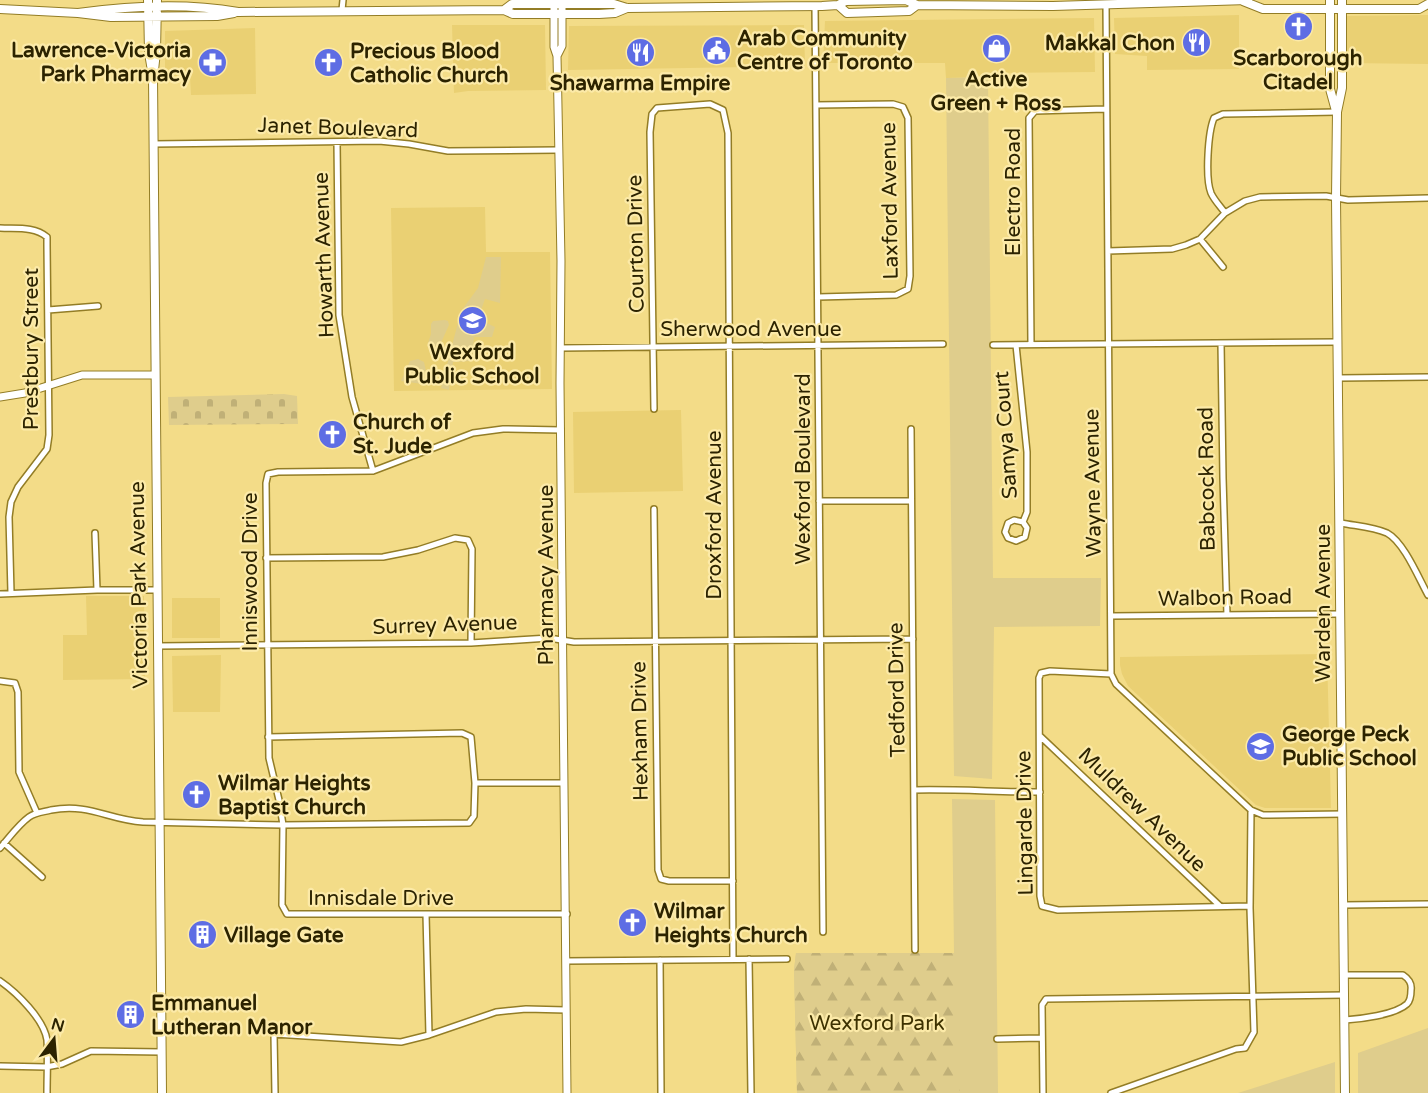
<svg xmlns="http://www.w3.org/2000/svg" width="1428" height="1093" font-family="'Varela Round',sans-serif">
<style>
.built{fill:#ead073}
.green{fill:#dfcd8c}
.forest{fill:url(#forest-firs)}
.cemetery{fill:url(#cemetery-stones)}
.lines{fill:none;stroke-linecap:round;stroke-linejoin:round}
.minor-casing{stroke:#937d26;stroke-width:8}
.tertiary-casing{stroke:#937d26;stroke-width:9}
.secondary-casing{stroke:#937d26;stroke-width:10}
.minor{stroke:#fff;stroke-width:5}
.tertiary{stroke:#fff;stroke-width:7}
.secondary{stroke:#fff;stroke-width:8}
.labels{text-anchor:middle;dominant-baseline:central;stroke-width:4.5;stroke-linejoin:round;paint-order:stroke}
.poi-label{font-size:21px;font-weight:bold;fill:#2c2300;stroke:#fceaa8;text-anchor:start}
.street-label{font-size:21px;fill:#2c2300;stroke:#fceaa8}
.park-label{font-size:21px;fill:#3d3100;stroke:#fceaa8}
</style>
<defs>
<pattern id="forest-firs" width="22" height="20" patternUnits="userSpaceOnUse" patternTransform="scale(1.5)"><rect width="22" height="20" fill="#dfcd8c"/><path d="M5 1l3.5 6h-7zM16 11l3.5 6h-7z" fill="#c0b077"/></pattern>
<pattern id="cemetery-stones" width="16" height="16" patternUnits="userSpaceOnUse" patternTransform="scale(1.5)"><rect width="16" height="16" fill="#dfcd8c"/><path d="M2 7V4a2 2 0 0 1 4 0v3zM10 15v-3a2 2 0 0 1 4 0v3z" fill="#c0b077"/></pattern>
</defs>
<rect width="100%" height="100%" fill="#f3dc88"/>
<path class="built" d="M1239,15V69L1147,70V56L1115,54L1114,18Z
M1428,15V64L1347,63V16Z
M1094,18L1095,72L988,73V77L946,78L945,63H823L825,21Z
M452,25H545L546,90L468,91L454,93Z
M804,25L805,66L568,70L569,26Z
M255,28L256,94L191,95L190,76L165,77V31Z
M485,207L486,252H550L552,389L394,391L391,208Z
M681,410L683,491L574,493L573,412Z
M86,596H144L145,679L63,680V635H87Z
M172,598H220V638H172Z
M1327,654L1331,808H1265L1256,805L1128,686L1122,674L1120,665V657Z
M221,655L220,712H173L172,656Z"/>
<path class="green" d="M988,77L993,578H1101L1100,626L994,627L992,779L954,776L946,78Z
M486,257H501L500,303L485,299L478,319L495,327L492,337H474L472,361L453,362L449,390L441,388L461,311L478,288Z
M445,320L448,321L449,325L440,345L437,347L430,345L428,343L431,334V324L433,321Z
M418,359L424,362L426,371L422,384L401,381L410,361Z
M952,799L995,800L998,1093H797L794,970L796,953H954Z
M1428,1028V1093H1358V1053Z
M1335,1062V1093H1238Z"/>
<path class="forest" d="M796,953H955L960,1093H797L794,970Z"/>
<path class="cemetery" d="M284,394L297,396L298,424L169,425L168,397Z"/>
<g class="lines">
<defs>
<path id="minor" d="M1106,4L1111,674L1116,684L1251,810L1263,815L1343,814
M815,6L823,932
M342,10L343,0
M816,105L893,104L903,107L908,118L910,276L908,289L896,295L818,297
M337,142L339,315L352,397L373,471
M153,144L379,141L409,144L448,151L558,150
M1225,213C1221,207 1214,200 1211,193C1205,178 1208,132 1214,118L1223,114L1337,112
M0,228C16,229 34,226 47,237V245L49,435L47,449L18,487L11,502L9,517L11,593
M1200,239L1223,267
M1108,251L1172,249L1186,245L1200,239L1225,213L1245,201L1260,197L1326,196L1348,200L1428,198
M48,310L98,306
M1221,343L1223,478L1227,615
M1031,344L1029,118L1035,111L1105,109
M993,345L1338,342
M1016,345L1027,452V512L1023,522L1027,528L1025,537L1016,541L1008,538L1005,532L1008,523L1014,520L1023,522
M560,348L943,344
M1339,378L1428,377
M654,409L650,132L652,114L657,108L710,104L723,110L728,133L733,959
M911,429L915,950
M561,430L503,429L473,433L373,471L278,472L268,474L266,483L269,758L279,800L283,825L282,905L287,914H567
M819,501H911
M654,509L658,870L661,879L669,881H733
M1341,523C1356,526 1373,527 1387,533C1404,542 1419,579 1428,595
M95,533L97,590
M266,558L383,557L418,550L455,538L468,540L472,549L471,643
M0,594L97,590H157
M1111,616L1340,614
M158,646L471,643L549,638L574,642L913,639
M1111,674L1050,671L1041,673L1039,678L1040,896L1042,906L1058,910L1250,906
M0,681L15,683L18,692L19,772L37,813
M1040,736L1220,906
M268,737L462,733L471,737L475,783
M914,790C956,789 998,792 1040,792
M4,843L42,877
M0,848C9,838 18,825 29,817C36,812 44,812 51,810C90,803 108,820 143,822L283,825L469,823L474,816L475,783H564
M1344,905L1428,904
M426,914L429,1035
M749,959L751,1093
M660,960L661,1093
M566,961L787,959
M1345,975H1403C1409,979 1412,983 1411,990C1411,995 1410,1001 1407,1004C1395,1015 1360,1019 1345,1020
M0,981C16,992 44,1019 47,1040C48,1057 47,1076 47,1093
M997,1039L1042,1038
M0,1066L46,1067L62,1064L91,1051L161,1052
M275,1093L274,1034L401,1042L429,1035L496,1012L526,1009L566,1010
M1043,1093L1042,1005L1046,999L1345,995
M1111,1093L1236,1049L1245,1048L1254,1032L1250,908L1251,810"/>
<path id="tertiary" d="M554,0V47L557,56L561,261L560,383L567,1093
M557,56L562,46V0
M0,397L25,393L82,375H154"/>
<path id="secondary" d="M148,0L149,53L153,77L162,1093
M1330,0V89L1336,111
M1342,0V88L1337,112L1336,198L1345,1093
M1243,1L1263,9H1419L1428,4
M838,5L847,13L909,11L917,5
M0,9L78,13L111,17L217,16L234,13
M504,10L512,4H614L627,8L822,6L838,5L846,1L906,0L917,5L1053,6L1248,0
M78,13C128,6 188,3 238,12L504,10L513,14H599L615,13L627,8
M154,70L156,52L157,0"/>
</defs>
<use href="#minor" class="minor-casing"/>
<use href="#tertiary" class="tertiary-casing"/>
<use href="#secondary" class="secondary-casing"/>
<use href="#minor" class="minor"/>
<use href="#tertiary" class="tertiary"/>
<use href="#secondary" class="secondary"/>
</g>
<defs>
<symbol id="church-disc" viewBox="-11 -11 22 22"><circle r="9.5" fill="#5e6de4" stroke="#fceaa8"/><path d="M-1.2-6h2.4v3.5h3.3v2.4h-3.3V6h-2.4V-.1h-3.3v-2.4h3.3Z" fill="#fff"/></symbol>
<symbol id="restaurant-disc" viewBox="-11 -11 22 22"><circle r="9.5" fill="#5e6de4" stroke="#fceaa8"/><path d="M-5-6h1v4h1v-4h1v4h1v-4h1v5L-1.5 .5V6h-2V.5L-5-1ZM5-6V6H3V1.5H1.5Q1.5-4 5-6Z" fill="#fff"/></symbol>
<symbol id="shop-disc" viewBox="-11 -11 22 22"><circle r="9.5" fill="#5e6de4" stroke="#fceaa8"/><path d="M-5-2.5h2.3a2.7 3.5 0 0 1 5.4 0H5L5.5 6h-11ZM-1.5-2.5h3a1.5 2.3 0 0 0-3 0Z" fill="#fff"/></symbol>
<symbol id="civic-disc" viewBox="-11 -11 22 22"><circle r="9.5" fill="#5e6de4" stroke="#fceaa8"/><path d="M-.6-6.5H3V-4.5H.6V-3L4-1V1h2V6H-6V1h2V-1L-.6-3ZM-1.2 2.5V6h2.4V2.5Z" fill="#fff"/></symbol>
<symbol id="pharmacy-disc" viewBox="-11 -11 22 22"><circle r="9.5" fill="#5e6de4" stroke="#fceaa8"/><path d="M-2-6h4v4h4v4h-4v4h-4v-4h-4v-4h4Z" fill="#fff"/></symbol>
<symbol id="school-disc" viewBox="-11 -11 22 22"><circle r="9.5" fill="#5e6de4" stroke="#fceaa8"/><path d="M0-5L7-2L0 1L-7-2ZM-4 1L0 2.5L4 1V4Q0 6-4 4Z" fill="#fff"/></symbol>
<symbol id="building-disc" viewBox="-11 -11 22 22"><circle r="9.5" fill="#5e6de4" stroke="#fceaa8"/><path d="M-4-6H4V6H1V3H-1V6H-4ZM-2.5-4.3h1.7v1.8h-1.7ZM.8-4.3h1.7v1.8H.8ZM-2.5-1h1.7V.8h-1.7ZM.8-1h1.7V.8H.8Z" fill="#fff"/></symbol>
</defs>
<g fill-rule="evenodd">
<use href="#church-disc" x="1282" y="10" width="33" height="33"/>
<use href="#restaurant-disc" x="1180" y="26" width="33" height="33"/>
<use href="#shop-disc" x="980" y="32" width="33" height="33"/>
<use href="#civic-disc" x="700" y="34" width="33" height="33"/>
<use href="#restaurant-disc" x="624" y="36" width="33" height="33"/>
<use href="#pharmacy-disc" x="196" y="46" width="33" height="33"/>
<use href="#church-disc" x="312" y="46" width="33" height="33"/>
<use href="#school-disc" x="456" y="304" width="33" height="33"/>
<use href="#church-disc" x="316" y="418" width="33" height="33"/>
<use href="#school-disc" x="1244" y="730" width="33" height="33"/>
<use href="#church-disc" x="180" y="778" width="33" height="33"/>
<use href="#church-disc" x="616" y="906" width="33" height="33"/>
<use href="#building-disc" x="186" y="918" width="33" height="33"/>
<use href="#building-disc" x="114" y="998" width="33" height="33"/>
</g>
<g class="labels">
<g class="poi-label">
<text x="737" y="38">Arab Community<tspan x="737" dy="24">Centre of Toronto</tspan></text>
<text x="1175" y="43" text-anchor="end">Makkal Chon</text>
<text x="191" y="50" text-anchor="end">Lawrence-Victoria<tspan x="191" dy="24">Park Pharmacy</tspan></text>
<text x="350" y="51">Precious Blood<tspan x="350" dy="24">Catholic Church</tspan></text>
<text x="1298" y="58" text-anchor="middle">Scarborough<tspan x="1298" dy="24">Citadel</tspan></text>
<text x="996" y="79" text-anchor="middle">Active<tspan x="996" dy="24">Green + Ross</tspan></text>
<text x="640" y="83" text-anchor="middle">Shawarma Empire</text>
<text x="472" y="352" text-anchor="middle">Wexford<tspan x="472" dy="24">Public School</tspan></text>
<text x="353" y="422">Church of<tspan x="353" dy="24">St. Jude</tspan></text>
<text x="1282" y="734">George Peck<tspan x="1282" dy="24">Public School</tspan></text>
<text x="218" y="783">Wilmar Heights<tspan x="218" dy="24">Baptist Church</tspan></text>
<text x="654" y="911">Wilmar<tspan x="654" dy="24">Heights Church</tspan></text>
<text x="224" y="935">Village Gate</text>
<text x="151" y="1003">Emmanuel<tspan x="151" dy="24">Lutheran Manor</tspan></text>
</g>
<g class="street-label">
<text transform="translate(338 128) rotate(2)">Janet Boulevard</text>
<text transform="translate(1013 192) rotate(-90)">Electro Road</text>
<text transform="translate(890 201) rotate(-91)">Laxford Avenue</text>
<text transform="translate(636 244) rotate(-91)">Courton Drive</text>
<text transform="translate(324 255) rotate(-92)">Howarth Avenue</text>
<text x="751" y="329">Sherwood Avenue</text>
<text transform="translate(31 349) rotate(-90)">Prestbury Street</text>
<text transform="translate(1006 435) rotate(-94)">Samya Court</text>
<text transform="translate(803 469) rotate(-90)">Wexford Boulevard</text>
<text transform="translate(1207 479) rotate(-91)">Babcock Road</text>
<text transform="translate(1093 483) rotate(-91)">Wayne Avenue</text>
<text transform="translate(714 515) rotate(-90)">Droxford Avenue</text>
<text transform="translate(250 572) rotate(-90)">Inniswood Drive</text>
<text transform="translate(546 575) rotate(-90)">Pharmacy Avenue</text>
<text transform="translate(139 585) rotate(-91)">Victoria Park Avenue</text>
<text transform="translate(1225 598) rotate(-1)">Walbon Road</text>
<text transform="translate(1323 603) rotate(-90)">Warden Avenue</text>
<text transform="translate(445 625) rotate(-2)">Surrey Avenue</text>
<text transform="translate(897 690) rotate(-91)">Tedford Drive</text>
<text transform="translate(640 731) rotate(-91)">Hexham Drive</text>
<text transform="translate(1142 810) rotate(44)">Muldrew Avenue</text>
<text transform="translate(1025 823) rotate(-91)">Lingarde Drive</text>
<text x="381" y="898">Innisdale Drive</text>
</g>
<g class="park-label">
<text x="877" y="1023">Wexford Park</text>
</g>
</g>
<g transform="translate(54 1039) rotate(16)" stroke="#fceaa8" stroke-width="4.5" paint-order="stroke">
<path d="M0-4.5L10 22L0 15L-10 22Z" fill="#2c2300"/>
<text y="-9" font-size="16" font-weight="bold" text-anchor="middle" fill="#2c2300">N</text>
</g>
</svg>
